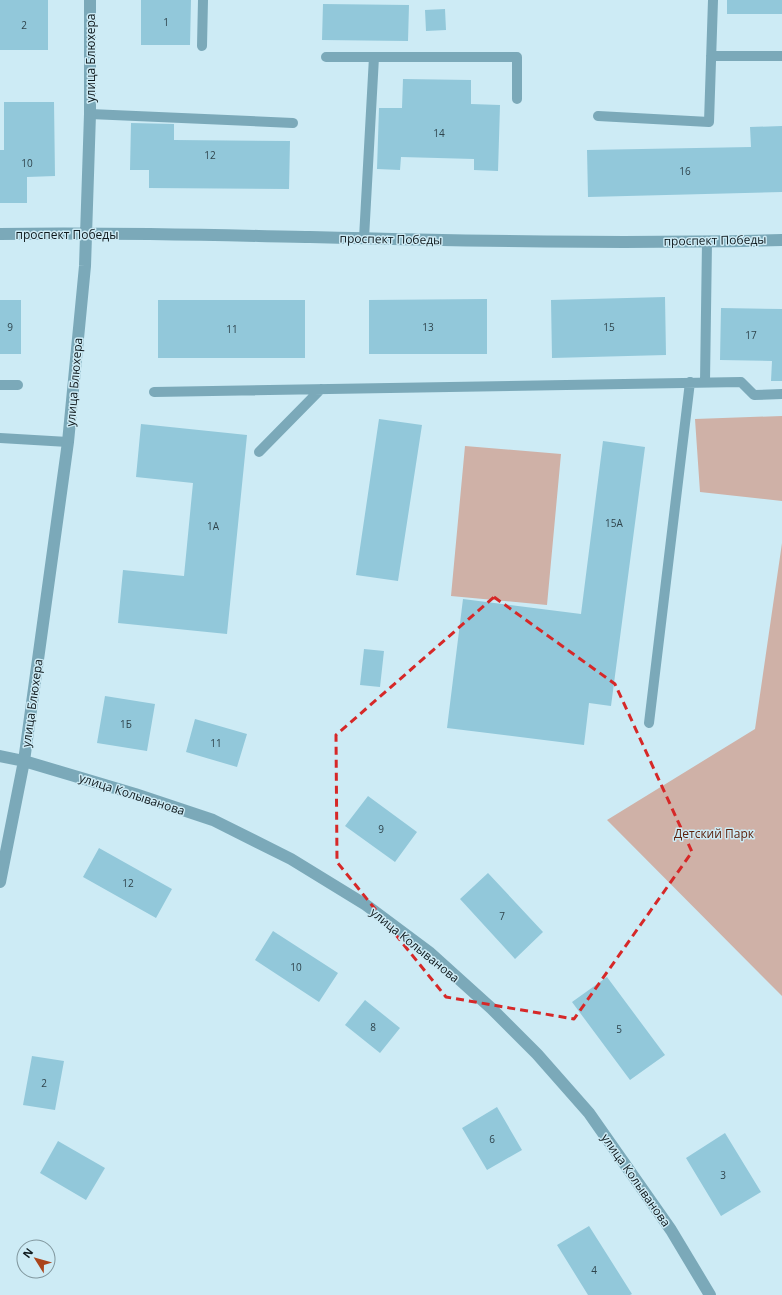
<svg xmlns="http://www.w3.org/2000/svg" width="782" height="1295" font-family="'Open Sans',sans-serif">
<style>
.green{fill:#cfb1a7}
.building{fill:#92c8da}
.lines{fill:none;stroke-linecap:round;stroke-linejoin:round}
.lane{stroke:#7ba9b9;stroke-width:10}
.street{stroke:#7ba9b9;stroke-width:12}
.marked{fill:none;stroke:#d62828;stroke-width:3;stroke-dasharray:8 5;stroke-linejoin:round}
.labels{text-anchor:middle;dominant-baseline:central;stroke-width:3;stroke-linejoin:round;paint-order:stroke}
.number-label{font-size:10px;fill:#2f444c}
.street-label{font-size:12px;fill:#0e181c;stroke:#cdebf5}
.park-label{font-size:12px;fill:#5b210b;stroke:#cdebf5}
</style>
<rect width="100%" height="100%" fill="#cdebf5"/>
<path class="green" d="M782,416V501L700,492L695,419Z
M465,446L561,454L547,605L451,596Z
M782,543V996L607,820L755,729Z"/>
<path class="building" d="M0,0H48V50H0Z
M141,0H191L190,45H141Z
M727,0H782V14H727Z
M323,4L409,5L408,41L322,40Z
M445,9L446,30L426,31L425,10Z
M403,79L471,80V104L500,105L498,171L474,170V159L401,157L400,170L377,169L379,108H402Z
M4,102H54L55,176L27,177V203H0V150H4Z
M131,123L174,124V140L290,141L289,189L149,188V170H130Z
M782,126V192L588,197L587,150L751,147L750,127Z
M665,297L666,355L552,358L551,300Z
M487,299V354H369V300Z
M0,300H21V354H0Z
M158,300H305V358H158Z
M721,308L782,309V381H771L772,361L720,360Z
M379,419L422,425L398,581L356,575Z
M141,424L247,435L227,634L118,623L123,570L184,576L193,483L136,477Z
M603,441L645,447L611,706L589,703L584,745L447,728L463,599L581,614Z
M364,649L384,651L380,687L360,685Z
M105,696L155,704L147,751L97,743Z
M195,719L247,734L237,767L186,752Z
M368,796L417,832L395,862L345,826Z
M99,848L172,889L156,918L83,877Z
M488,873L543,932L515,959L460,899Z
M273,931L338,973L319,1002L255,960Z
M607,977L665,1055L630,1080L572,1002Z
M365,1000L400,1028L380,1053L345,1025Z
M32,1056L64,1061L55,1110L23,1105Z
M497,1107L522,1150L487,1170L462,1128Z
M725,1133L761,1192L721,1216L686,1158Z
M58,1141L105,1168L86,1200L40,1173Z
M589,1226L632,1294L630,1295H588L557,1245Z"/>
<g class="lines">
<path class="lane" d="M202,46L203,0
M711,56H782
M326,57H517V99
M90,114L293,123
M598,116L709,122L713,0
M364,238L374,57
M705,382L707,242
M0,385H18
M154,392L741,382L754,395L782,394
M0,438L68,442
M259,452L321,389
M649,723L690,382"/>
<path class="street" d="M0,234C104,232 207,235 310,237C467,241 625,244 782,240
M0,756L24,761L135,794L213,820L291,859L366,905L429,952L491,1008L537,1054L589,1113L671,1230L710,1295
M0,882L24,761L68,442L85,266L90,114V0"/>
</g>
<path class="marked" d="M494,597L615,684L692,852L574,1019L446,997L337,862L336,735Z"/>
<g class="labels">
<g class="number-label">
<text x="166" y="22">1</text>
<text x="24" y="25">2</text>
<text x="439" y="133">14</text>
<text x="210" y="155">12</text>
<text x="27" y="163">10</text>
<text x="685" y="171">16</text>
<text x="10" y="327">9</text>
<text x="428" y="327">13</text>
<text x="609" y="327">15</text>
<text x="232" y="329">11</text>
<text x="751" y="335">17</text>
<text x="614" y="523">15А</text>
<text x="213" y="526">1А</text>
<text x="126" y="724">1Б</text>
<text x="216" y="743">11</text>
<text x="381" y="829">9</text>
<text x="128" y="883">12</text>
<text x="502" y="916">7</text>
<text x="296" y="967">10</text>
<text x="373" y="1027">8</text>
<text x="619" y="1029">5</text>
<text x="44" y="1083">2</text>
<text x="492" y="1139">6</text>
<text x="723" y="1175">3</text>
<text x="594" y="1270">4</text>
</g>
<g class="street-label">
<text transform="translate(90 58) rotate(-90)">улица Блюхера</text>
<text x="67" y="234">проспект Победы</text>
<text transform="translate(391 239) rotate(1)">проспект Победы</text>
<text transform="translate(715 240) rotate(-1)">проспект Победы</text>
<text transform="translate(74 382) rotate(-85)">улица Блюхера</text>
<text transform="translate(32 703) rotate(-82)">улица Блюхера</text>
<text transform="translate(132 794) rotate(18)">улица Колыванова</text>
<text transform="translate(415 945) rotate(39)">улица Колыванова</text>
<text transform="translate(636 1180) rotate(55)">улица Колыванова</text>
</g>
<g class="park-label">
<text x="714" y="833">Детский Парк</text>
</g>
</g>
<g transform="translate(36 1259) rotate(307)"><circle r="19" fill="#cdebf5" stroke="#81979e"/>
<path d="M0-3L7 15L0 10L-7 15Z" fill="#aa441b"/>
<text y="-6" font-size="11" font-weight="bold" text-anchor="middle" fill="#0e181c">N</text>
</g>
</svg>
